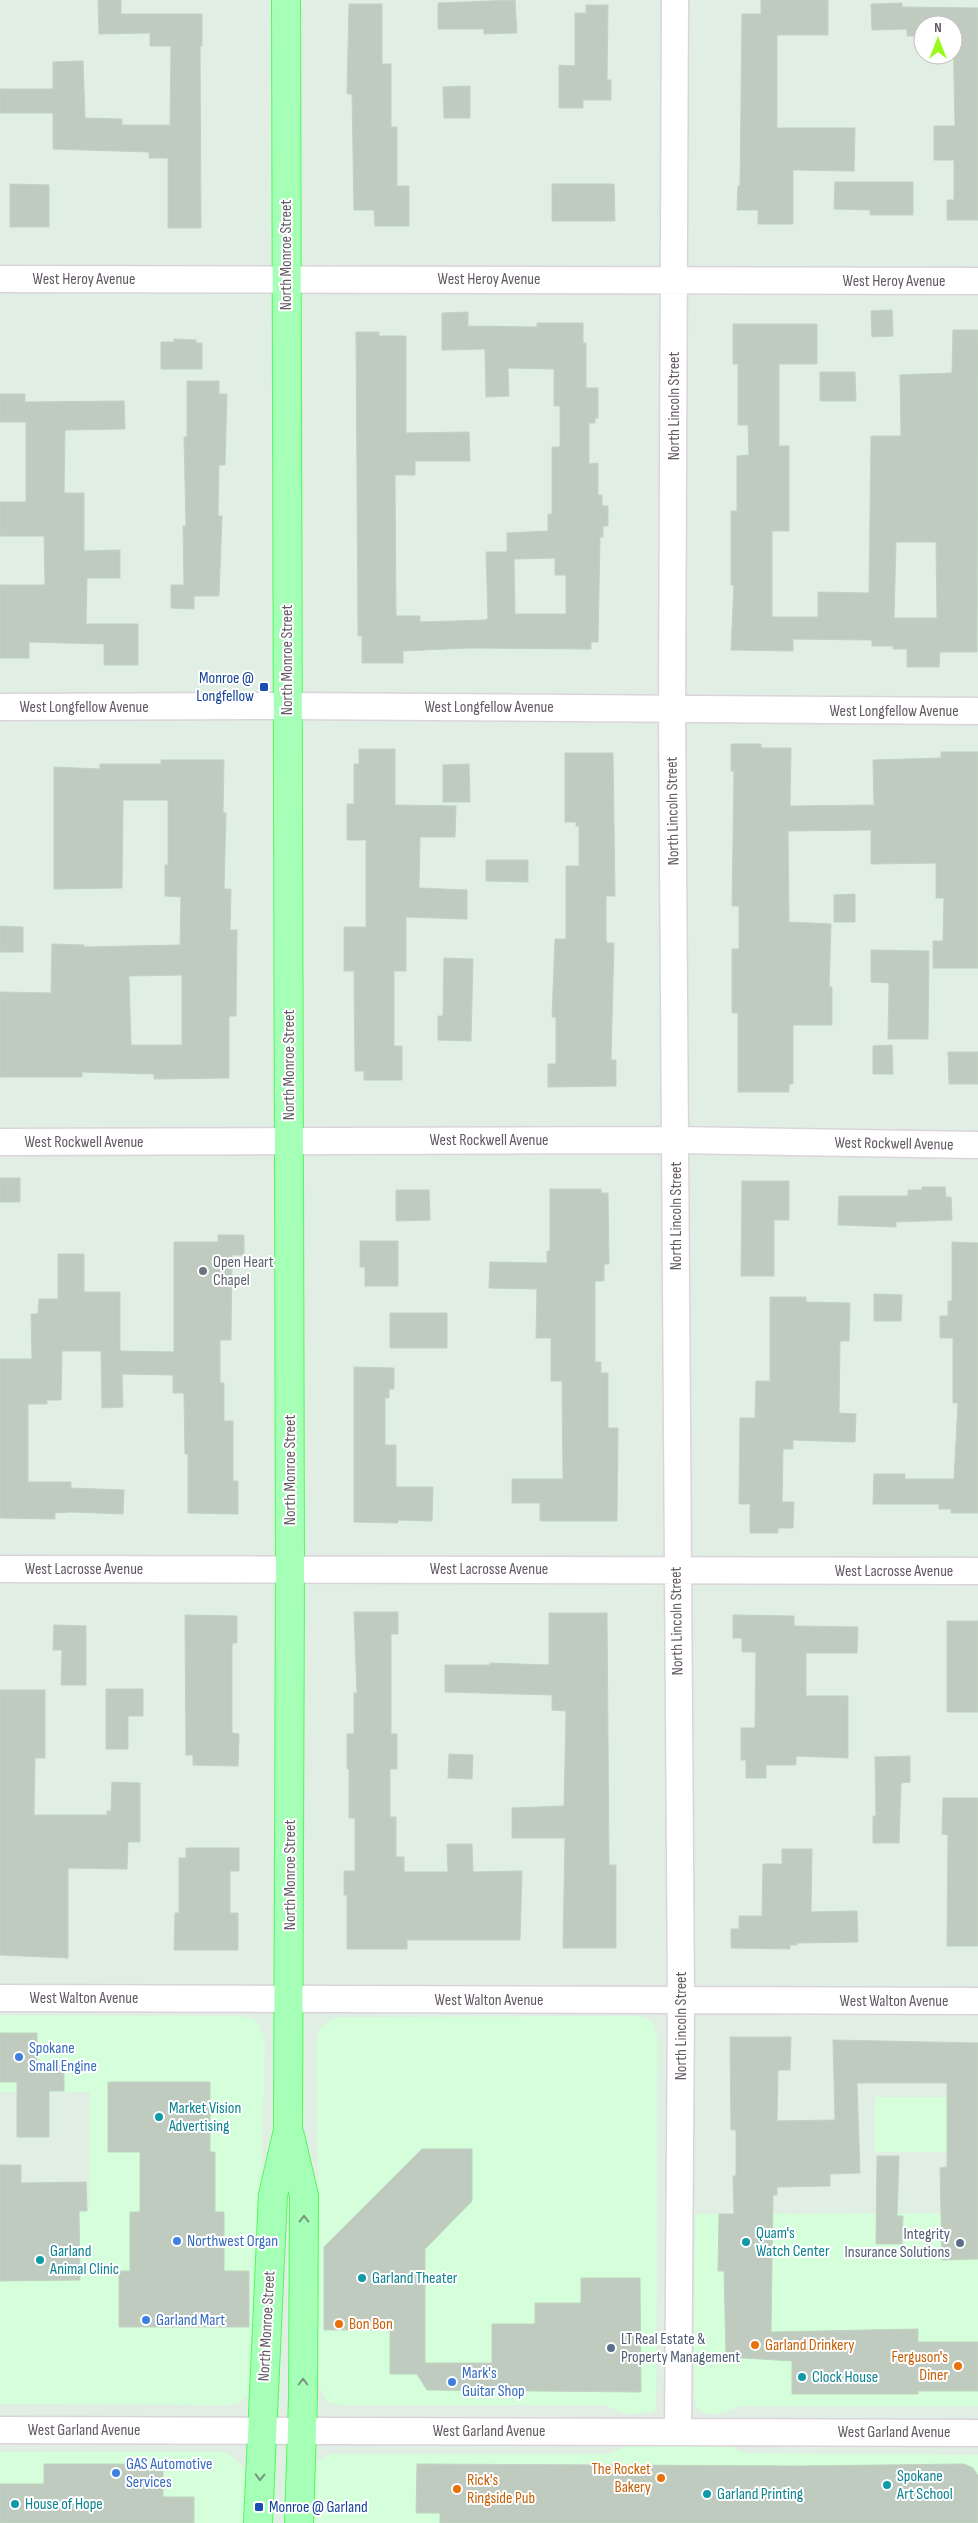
<svg xmlns="http://www.w3.org/2000/svg" width="978" height="2523" font-family="'Sofia Sans Condensed',sans-serif">
<style>
.commercial{fill:#d5ffda}
.building{fill:#c0cbc0;stroke:#bfd3c0;fill-rule:evenodd}
.lines{fill:none;stroke-linecap:round;stroke-linejoin:round}
.minor-casing{stroke:#dcd4dc;stroke-width:29}
.major-casing{stroke:#4afe57;stroke-width:30}
.minor{stroke:#fff;stroke-width:26}
.major{stroke:#a5ffb6;stroke-width:28}
.oneway{stroke:#7a9381}
.transit-dot{fill:#1a4fb4;stroke:#fff;stroke-width:2}
.worship-dot{fill:#6b7280;stroke:#fff;stroke-width:2}
.shop-dot{fill:#3f7fe0;stroke:#fff;stroke-width:2}
.culture-dot{fill:#0f9aa8;stroke:#fff;stroke-width:2}
.service-dot{fill:#5c6f8a;stroke:#fff;stroke-width:2}
.food-dot{fill:#e8710a;stroke:#fff;stroke-width:2}
.labels{text-anchor:middle;dominant-baseline:central;stroke-width:4;stroke-linejoin:round;paint-order:stroke}
.street-label{font-size:16px;fill:#635964;stroke:#fff}
.transit-label{font-size:16px;fill:#164399;stroke:#fff;text-anchor:end}
.worship-label{font-size:16px;fill:#5b616d;stroke:#fff;text-anchor:start}
.shop-label{font-size:16px;fill:#366cbe;stroke:#fff;text-anchor:start}
.culture-label{font-size:16px;fill:#0d838f;stroke:#fff;text-anchor:start}
.service-label{font-size:16px;fill:#4e5e75;stroke:#fff;text-anchor:end}
.food-label{font-size:16px;fill:#c56008;stroke:#fff;text-anchor:start}
</style>
<rect width="100%" height="100%" fill="#e1eee3"/>
<path class="commercial" d="M0,2015L239,2016L252,2018L259,2024L265,2040L261,2188L251,2385L248,2394L241,2402L233,2405L0,2404V2210L89,2211L90,2092H0Z
M638,2016L648,2019L652,2023L658,2037L656,2409L652,2412L626,2414L604,2405H339L326,2401L319,2385L317,2037L320,2028L331,2019L339,2017Z
M875,2097H978V2152H875Z
M978,2213V2406H743L718,2414L704,2413L698,2409L694,2399L695,2214Z
M632,2444L726,2445L744,2453L978,2455V2523H313L315,2465L328,2454H609Z
M0,2452H221L229,2454L243,2467L245,2475L244,2523H0Z"/>
<path class="building" d="M98,0H121V14H202V46H200L201,228H168V158H149V152L53,149V113H0V89H53V62L83,61L85,118L122,119V125H170L171,46H150V33L99,34Z
M515,0L517,33L484,34V29H438V3Z
M761,0H828V35H777V128H855L854,171L793,170V224H758V210H737L738,186H740L742,14H761Z
M902,3V7L978,8V220H947V200H954V160H934V126H955L953,25H923V36H907V29L872,30L871,4Z
M349,4H382V64H391V127H397V186H409V226H375L374,210H354L352,94H347Z
M586,5H608L607,80H611V100H583V108H559V65L575,66V13H586Z
M470,86V118H444L443,87Z
M835,182H913V215H870V210L834,209Z
M10,184L49,185V227H10Z
M552,184H614L615,221H552Z
M892,310L893,336L872,337L871,311Z
M468,312V326L537,327V323H583V343H586V388H598V418H595V423H589V464L598,463V495H602V506H608V526H603V537H600L598,642H591V649L469,648L403,651V663H362V636H358L356,332H379V336H406V433L469,432L470,461H415V475H395L396,616H420V622L486,620L488,618L486,552H507V533L548,531V514H552V447H560V406H554V369L508,368L509,396L486,397L485,349L442,350V313ZM555,558V575H566V614H515L514,559Z
M733,324H817V364H779V446H789V531H772V617H818V592L869,593L871,436H901L900,375L952,373L953,330H978L977,652H940L939,667H907V649H893V646H872V640L793,639V651L731,650L734,585H731V511H737V456L749,455L748,425H738V364H733ZM896,542H936L937,618H894Z
M174,339L196,340V343H202V369H161V342H174Z
M820,372H855L856,401H820Z
M187,381H219V394H227L225,465H219L218,516H222L219,596H194V609L171,608V585H184L183,526H186L184,437H187Z
M0,394H25V402L124,401L125,429L65,430L64,493H84V551L120,550V578H87L86,624H138V665H104V644L29,642V658H0V585H45L44,536H0V502H26V422H0Z
M731,744H761V748H791L790,806L874,805L873,760L941,758V752H978V968H933V941H943L944,898H936V863L871,864V830L788,831L789,922L831,924L829,987H832V1025H793V1084H789V1092H738V1013H732V949H739V906H732L734,771H731Z
M359,749H395V805L456,806L455,837H420L419,888L467,890V919L406,917V971H394V1046H402V1080H364V1071H355L354,971H344V927H366V840H347V804H354V764H359Z
M565,753H613L615,896H606V939L607,943H614L611,1060H616V1086L548,1087V1064H556V1017H552L555,939H566V866H579V826H576V822H565Z
M161,760H224L223,813H226L224,889H231L230,930H237L236,1016H229V1078L154,1079V1074L82,1072V1077H0V992L51,993L52,944L84,945V947L180,945L181,897L165,896V865H168V800H123L122,888L54,889V767L100,769V764H161ZM182,975V1045H131L129,976Z
M469,764L470,802H443V765Z
M486,860H528V882L486,881Z
M855,894V922H834V895Z
M0,926L23,927V952H0Z
M871,950L929,951L928,1039H888L889,983L871,982Z
M444,958L473,959L471,1041L438,1040V1016H443Z
M892,1045L893,1074H873V1046Z
M948,1052H978V1084H949Z
M0,1178H20V1202H0Z
M742,1181H789V1220H774V1276H741Z
M922,1187H945L946,1197H951L952,1220L896,1222V1227L838,1225L839,1196H908V1190H922Z
M550,1189H601V1193H608L609,1264H604V1281H595V1362H601V1373H608V1428H618L617,1521H540V1503H512V1479H563L562,1381H551V1338H536L537,1289L489,1288L490,1262L547,1263V1251H550Z
M396,1190H429L430,1220L396,1221Z
M218,1235H244V1255H232L231,1340H220V1383H224V1421H233V1481H238V1514L188,1513V1454H185L184,1393H173V1375L122,1374L123,1407L102,1408L101,1351H62L61,1400H47V1404H28V1482H71V1488L124,1490L123,1514L71,1512L55,1513V1519L0,1518V1359H32L31,1314H38L39,1299H58V1254H84V1292H120V1351L174,1352V1242H218Z
M360,1241H398V1286H365V1267H360Z
M952,1242L978,1243V1513H951V1509H939V1504H873L874,1474H905V1479H954L958,1403H953V1338H940V1316H948V1301H952Z
M874,1294L902,1295L901,1321H874Z
M770,1297H806V1302L850,1303L849,1341H840L839,1413L856,1414L855,1442L793,1440V1449H783L782,1502H794L793,1528H778V1533H750V1504H739L740,1418H755L756,1381H770Z
M390,1313H447V1348H390Z
M354,1367L394,1368V1389H389V1398H385V1445H396V1487H433L432,1521L398,1520V1523L354,1522Z
M354,1612H398V1634H391V1734H397V1769H390V1817H396V1857H404V1872H448L447,1844H472L473,1872L522,1871L520,1940H407V1949H347V1895H344V1871H355V1818H349V1769H347V1734H354V1693H357Z
M549,1613H607L609,1865H616V1948H563L565,1838H512V1808L564,1806L566,1711L552,1710V1695L445,1692V1665H490V1663L549,1665Z
M185,1615L237,1616V1643H233L232,1646V1733L239,1734L238,1766L193,1765V1755H186Z
M733,1615L794,1616V1626L858,1627L857,1653H806V1696H848V1758L796,1756V1765H766V1778H746V1760H741V1728H755L756,1652H742V1638H733Z
M947,1621H978V1712H947Z
M54,1625L86,1626V1685H61L62,1650H53Z
M106,1689H143V1716H128V1749H106Z
M0,1690H45V1758H35L34,1815H107V1811H111L112,1782L140,1783V1842H128L127,1869L68,1868V1958L0,1955Z
M449,1754L473,1755L472,1779L448,1778Z
M910,1756V1782L901,1783L899,1843H873V1816H876L875,1757Z
M943,1798H978V1946H947L948,1835L942,1834Z
M186,1848H239V1871H230V1913H238V1950H174L175,1913H179V1858H186Z
M782,1849H812L811,1912L857,1911L858,1942L797,1943V1945H790V1949L731,1948V1929H739V1916H762L763,1864H782Z
M0,2033H37V2065L64,2066V2091H49V2137H17V2082H0Z
M730,2037H791L790,2070H778L777,2121L835,2120L833,2040L978,2043V2259L942,2260L940,2168L947,2167V2083H857L860,2173L830,2174V2186L777,2187V2195H773L771,2332L918,2329V2342H978V2391H918V2394H792V2361L726,2357L724,2271H718L719,2214H734L733,2176H736V2130H731Z
M108,2082H210V2152H215V2212H224V2271H249V2327H119V2271H130V2212H140V2152H108Z
M422,2149H472V2201L425,2249V2363H492V2324H535V2303H581V2278H640L641,2392L427,2390L417,2374H390V2330H324V2247Z
M877,2156H899L897,2216H903L902,2244H876Z
M0,2165H21V2183L86,2182L87,2211H79L80,2280L0,2281Z
M44,2464H163V2497H194V2523H0V2484H44Z
M417,2464L800,2466L964,2464L973,2468L978,2476V2523H440V2513H416Z"/>
<g class="lines">
<defs>
<path id="minor" d="M675,0L672,709L681,2001L678,2432
M0,279L978,281
M0,707L287,706L978,711
M0,1142L676,1140L978,1145
M0,1569L978,1571
M0,1998L978,2001
M0,2430L978,2433"/>
<path id="major" d="M290,2136L304,2196L303,2397L299,2523
M258,2523L273,2195L288,2130L290,1569L286,0"/>
</defs>
<use href="#minor" class="minor-casing"/>
<use href="#major" class="major-casing"/>
<use href="#minor" class="minor"/>
<use href="#major" class="major"/>
</g>
<defs><path id="oneway-chevron" d="M-2-3.5L2.5 0L-2 3.5" fill="none" stroke-width="1.6" stroke-linecap="round" stroke-linejoin="round" transform="scale(1.25)"/></defs>
<g class="oneway">
<use href="#oneway-chevron" transform="translate(304 2219) rotate(-90)"/>
<use href="#oneway-chevron" transform="translate(303 2382) rotate(-90)"/>
<use href="#oneway-chevron" transform="translate(260 2477) rotate(92)"/>
</g>
<g class="transit-dot">
<rect x="259" y="682" width="10" height="10" rx="2.5"/>
<rect x="254" y="2502" width="10" height="10" rx="2.5"/>
</g>
<circle class="worship-dot" cx="203" cy="1271" r="5"/>
<g class="shop-dot">
<circle cx="19" cy="2057" r="5"/>
<circle cx="177" cy="2241" r="5"/>
<circle cx="146" cy="2320" r="5"/>
<circle cx="452" cy="2382" r="5"/>
<circle cx="116" cy="2473" r="5"/>
</g>
<g class="culture-dot">
<circle cx="159" cy="2117" r="5"/>
<circle cx="746" cy="2242" r="5"/>
<circle cx="40" cy="2260" r="5"/>
<circle cx="362" cy="2278" r="5"/>
<circle cx="802" cy="2377" r="5"/>
<circle cx="887" cy="2485" r="5"/>
<circle cx="707" cy="2494" r="5"/>
<circle cx="15" cy="2504" r="5"/>
</g>
<g class="service-dot">
<circle cx="960" cy="2243" r="5"/>
<circle cx="611" cy="2348" r="5"/>
</g>
<g class="food-dot">
<circle cx="339" cy="2324" r="5"/>
<circle cx="755" cy="2345" r="5"/>
<circle cx="958" cy="2366" r="5"/>
<circle cx="661" cy="2478" r="5"/>
<circle cx="457" cy="2489" r="5"/>
</g>
<g class="labels">
<g class="street-label">
<text transform="translate(286 255) rotate(-90)">North Monroe Street</text>
<text x="84" y="279">West Heroy Avenue</text>
<text x="489" y="279">West Heroy Avenue</text>
<text x="894" y="281">West Heroy Avenue</text>
<text transform="translate(674 406) rotate(-90)">North Lincoln Street</text>
<text transform="translate(287 660) rotate(-90)">North Monroe Street</text>
<text x="84" y="707">West Longfellow Avenue</text>
<text x="489" y="707">West Longfellow Avenue</text>
<text x="894" y="711">West Longfellow Avenue</text>
<text transform="translate(673 811) rotate(-91)">North Lincoln Street</text>
<text transform="translate(289 1065) rotate(-90)">North Monroe Street</text>
<text x="489" y="1140">West Rockwell Avenue</text>
<text x="84" y="1142">West Rockwell Avenue</text>
<text transform="translate(894 1144) rotate(1)">West Rockwell Avenue</text>
<text transform="translate(676 1216) rotate(-90)">North Lincoln Street</text>
<text transform="translate(290 1470) rotate(-90)">North Monroe Street</text>
<text x="84" y="1569">West Lacrosse Avenue</text>
<text x="489" y="1569">West Lacrosse Avenue</text>
<text x="894" y="1571">West Lacrosse Avenue</text>
<text transform="translate(677 1621) rotate(-91)">North Lincoln Street</text>
<text transform="translate(290 1875) rotate(-90)">North Monroe Street</text>
<text x="84" y="1998">West Walton Avenue</text>
<text x="489" y="2000">West Walton Avenue</text>
<text x="894" y="2001">West Walton Avenue</text>
<text transform="translate(681 2026) rotate(-90)">North Lincoln Street</text>
<text transform="translate(267 2326) rotate(-87)">North Monroe Street</text>
<text x="84" y="2430">West Garland Avenue</text>
<text x="489" y="2431">West Garland Avenue</text>
<text x="894" y="2432">West Garland Avenue</text>
</g>
<g class="transit-label">
<text x="254" y="678">Monroe @<tspan x="254" dy="18">Longfellow</tspan></text>
<text x="269" y="2507" text-anchor="start">Monroe @ Garland</text>
</g>
<g class="worship-label">
<text x="213" y="1262">Open Heart<tspan x="213" dy="18">Chapel</tspan></text>
</g>
<g class="shop-label">
<text x="29" y="2048">Spokane<tspan x="29" dy="18">Small Engine</tspan></text>
<text x="187" y="2241">Northwest Organ</text>
<text x="156" y="2320">Garland Mart</text>
<text x="462" y="2373">Mark's<tspan x="462" dy="18">Guitar Shop</tspan></text>
<text x="126" y="2464">GAS Automotive<tspan x="126" dy="18">Services</tspan></text>
</g>
<g class="culture-label">
<text x="169" y="2108">Market Vision<tspan x="169" dy="18">Advertising</tspan></text>
<text x="756" y="2233">Quam's<tspan x="756" dy="18">Watch Center</tspan></text>
<text x="50" y="2251">Garland<tspan x="50" dy="18">Animal Clinic</tspan></text>
<text x="372" y="2278">Garland Theater</text>
<text x="812" y="2377">Clock House</text>
<text x="897" y="2476">Spokane<tspan x="897" dy="18">Art School</tspan></text>
<text x="717" y="2494">Garland Printing</text>
<text x="25" y="2504">House of Hope</text>
</g>
<g class="service-label">
<text x="950" y="2234">Integrity<tspan x="950" dy="18">Insurance Solutions</tspan></text>
<text x="621" y="2339" text-anchor="start">LT Real Estate &amp;<tspan x="621" dy="18">Property Management</tspan></text>
</g>
<g class="food-label">
<text x="349" y="2324">Bon Bon</text>
<text x="765" y="2345">Garland Drinkery</text>
<text x="948" y="2357" text-anchor="end">Ferguson's<tspan x="948" dy="18">Diner</tspan></text>
<text x="651" y="2469" text-anchor="end">The Rocket<tspan x="651" dy="18">Bakery</tspan></text>
<text x="467" y="2480">Rick's<tspan x="467" dy="18">Ringside Pub</tspan></text>
</g>
</g>
<g transform="translate(938 40)"><circle r="24" fill="#ffffff" stroke="#c1bdc1"/>
<path d="M0-4L9 19L0 12L-9 19Z" fill="#9af91c"/>
<text y="-8" font-size="14" font-weight="bold" text-anchor="middle" fill="#635964">N</text>
</g>
</svg>
